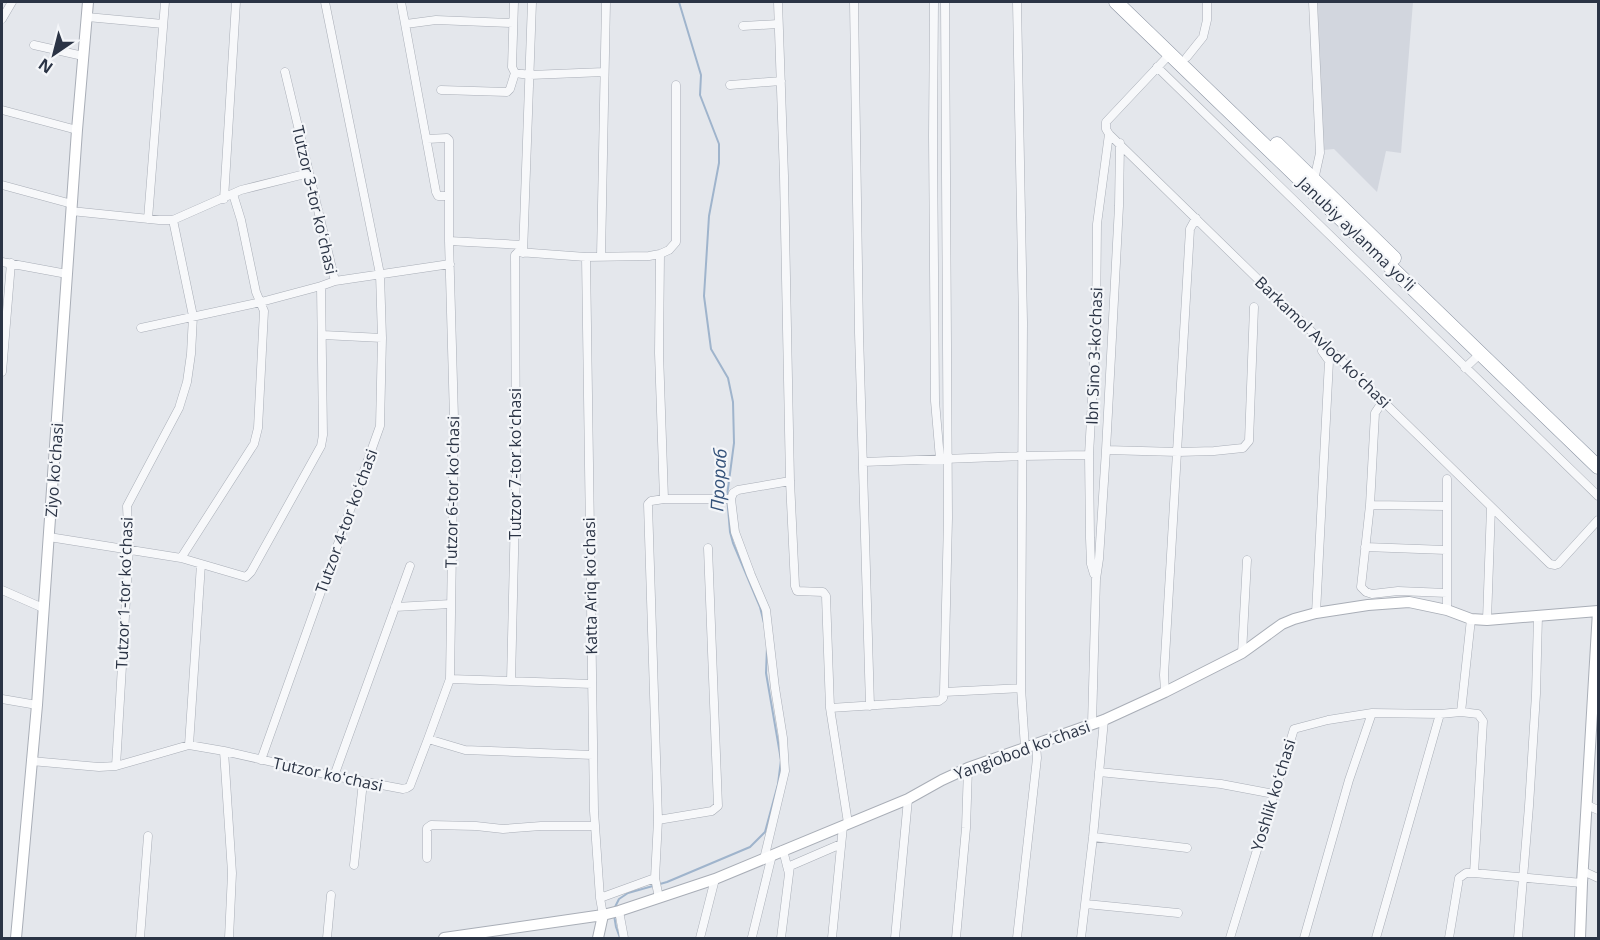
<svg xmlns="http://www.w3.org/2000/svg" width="1600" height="940" font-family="'Open Sans',sans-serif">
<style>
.built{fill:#d2d6de}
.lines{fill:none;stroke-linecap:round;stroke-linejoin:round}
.stream{stroke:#9fb4cc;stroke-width:2}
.street-casing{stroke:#a9aeb7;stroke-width:9}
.secondary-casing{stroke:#a9aeb7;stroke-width:12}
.highway-casing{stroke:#8b94a3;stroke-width:15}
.street{stroke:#f7f8fa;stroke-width:8}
.secondary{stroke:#fff;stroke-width:10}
.highway{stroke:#fff;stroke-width:14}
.labels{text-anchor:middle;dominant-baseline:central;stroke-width:4.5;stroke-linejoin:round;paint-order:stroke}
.street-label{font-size:16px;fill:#2b3445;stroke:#f4f6f9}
.water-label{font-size:18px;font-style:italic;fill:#34527a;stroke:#f4f6f9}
</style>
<rect width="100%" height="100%" fill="#e4e7ec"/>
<path class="built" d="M1317,2H1413L1401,153L1386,151L1377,192L1334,149L1323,150Z"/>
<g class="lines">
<path class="stream" d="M679,2L701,75L700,95L719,144V163L709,216L704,296L711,349L728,378L733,402L734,443L727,496L730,532L733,543L760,607L764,623
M614,909L619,899L628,893L667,882L750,847L765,832L778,784L781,760L766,673L767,647
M614,915L616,927L620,938"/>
<defs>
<path id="street" d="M401,2L436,192L438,196H449
M514,2L512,67L515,73L530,75L604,72
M778,2L784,176L790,481L795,586L797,591L823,592L826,596L830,708L848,823
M854,2L859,333L870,706
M934,2L933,136L935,401L940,459
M1313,2L1320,153L1314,180
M87,17L163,24
M2,19L12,2
M406,24L436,20L513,23
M743,26L778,24
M34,45L83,56
M1170,54L1106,122V129L1109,134L1550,564L1555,565L1558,564L1598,520
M1187,57L1203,37L1207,20V2
M1157,67L1598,496
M730,85L781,81
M441,90L507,92L510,89L515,73
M2,110L77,130
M427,139L447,138L449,140V241L454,418L450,679L428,739
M2,185L72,204
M224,199L236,2
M71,211L159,220H173L241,190L309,173
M148,219L165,2
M449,241L523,245
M523,253L532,2
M601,256L606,2
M586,257L594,811L600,898L603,915
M2,262L67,274
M335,281L450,264
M141,328L261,302L321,286
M323,335L382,338
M1465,368L1481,353
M2,372L11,263
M1383,401L1375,413L1370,505L1361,587L1366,592L1372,594L1398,591L1447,593
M1106,450L1178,452L1214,451L1243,448L1249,441L1254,307
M863,462L1022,456L1089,455
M1447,479V610
M664,499L659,353L660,254L669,250L676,242V85
M1370,505L1446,506
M49,537L181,558L246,577L251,572L321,446L323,435L321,286L335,281L285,72
M1365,547L1446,550
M181,558L254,444L258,428L264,311L256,292L241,220L233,194
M1094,574L1091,564L1090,538L1089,455L1096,327L1097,224L1109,134
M2,590L43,608
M395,607L451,604
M1316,613L1329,361L1322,351L1326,344
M1487,620L1491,507
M1242,653L1247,560
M450,679L592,684
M511,681L516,470L515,255L518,252L586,257L649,256L660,254
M1021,688L1025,748
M944,692L948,518L945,2
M1165,692L1164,675L1190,229L1196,218
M2,699L37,705
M830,708L939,701L943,698L944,692L1021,688L1023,322L1017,2
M1092,724L1096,579L1099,559L1106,450L1119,206L1120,143
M189,745L201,564
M224,751L232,873L229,938
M261,760L380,426L382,338L380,274L325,2
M31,761L99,767L116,766L189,745L224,751L334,776L403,789L407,788L410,786L428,739L465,750L593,755
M116,766L129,549L127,506L179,408L187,382L191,354L193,316L173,220
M1099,772L1221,784L1274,794
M334,776L410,566
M1587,805L1598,810
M658,820L712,811L718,806L708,548
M1093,837L1187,848
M783,850L788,870
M427,858V828L431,825L476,826L503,829L541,826H595
M764,859L785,771L783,738L775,688L766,610L751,575L735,532L731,499L733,493L738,490L790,481
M354,865L363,782
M1583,871L1598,878
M1474,873L1582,883
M600,898L655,878
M659,898L655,878L658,820L648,504L651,501L664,499H731
M1086,904L1178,913
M619,911L624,938
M752,937L772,855
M140,938L148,836
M327,938L331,895
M700,938L715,879
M781,938L790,866L841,844
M832,938L843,826
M895,938L908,799
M956,938L966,828L968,768
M1017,938L1037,758L1036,744
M1081,938L1093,837L1104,720
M1230,938L1294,729L1328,720L1372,713L1440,714L1461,712L1471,619
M1304,938L1349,780L1372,713
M1376,938L1440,714
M1449,938L1459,878L1466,873H1474L1483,721L1478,714L1461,712
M1518,938L1529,806L1536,694L1538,616"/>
<path id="secondary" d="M16,938L37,705L77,130L88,2
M444,938L603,915L619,911L715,879L908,799L942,780L968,768L1104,720L1165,692L1242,653L1282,624L1294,619L1316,613L1368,605L1409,602L1447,610L1471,619L1487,620L1598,611
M598,938L603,915
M1580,938L1582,883L1598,611"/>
<path id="highway" d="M1116,2L1598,467
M1277,144L1394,258"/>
</defs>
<use href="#street" class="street-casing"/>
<use href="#secondary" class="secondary-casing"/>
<use href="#highway" class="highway-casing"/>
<use href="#street" class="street"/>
<use href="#secondary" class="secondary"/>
<use href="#highway" class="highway"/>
</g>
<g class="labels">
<g class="street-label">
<text transform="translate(315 200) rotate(77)">Tutzor 3-tor koʻchasi</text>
<text transform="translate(1357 234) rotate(44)">Janubiy aylanma yoʻli</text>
<text transform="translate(1323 342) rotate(44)">Barkamol Avlod koʻchasi</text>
<text transform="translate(1094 356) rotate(-88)">Ibn Sino 3-koʼchasi</text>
<text transform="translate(515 464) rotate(-90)">Tutzor 7-tor koʻchasi</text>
<text transform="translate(54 470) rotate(-86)">Ziyo koʻchasi</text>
<text transform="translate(452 492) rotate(-89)">Tutzor 6-tor koʻchasi</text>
<text transform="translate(346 521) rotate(-70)">Tutzor 4-tor koʻchasi</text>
<text transform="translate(590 586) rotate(-91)">Katta Ariq koʻchasi</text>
<text transform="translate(124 593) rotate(-88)">Tutzor 1-tor koʻchasi</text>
<text transform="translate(1022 750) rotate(-20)">Yangiobod koʻchasi</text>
<text transform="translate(328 774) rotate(12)">Tutzor koʻchasi</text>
<text transform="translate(1273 795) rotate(-73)">Yoshlik koʻchasi</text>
</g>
<g class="water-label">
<text transform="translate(718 480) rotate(-87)">Прораб</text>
</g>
</g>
<rect width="1600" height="940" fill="none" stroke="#2b3445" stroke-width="6"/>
<g transform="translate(54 54) rotate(215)" stroke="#f4f6f9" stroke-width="4.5" paint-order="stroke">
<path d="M0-4.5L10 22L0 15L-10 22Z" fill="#2b3445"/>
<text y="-9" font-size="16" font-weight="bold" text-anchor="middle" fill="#2b3445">N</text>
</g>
</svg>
